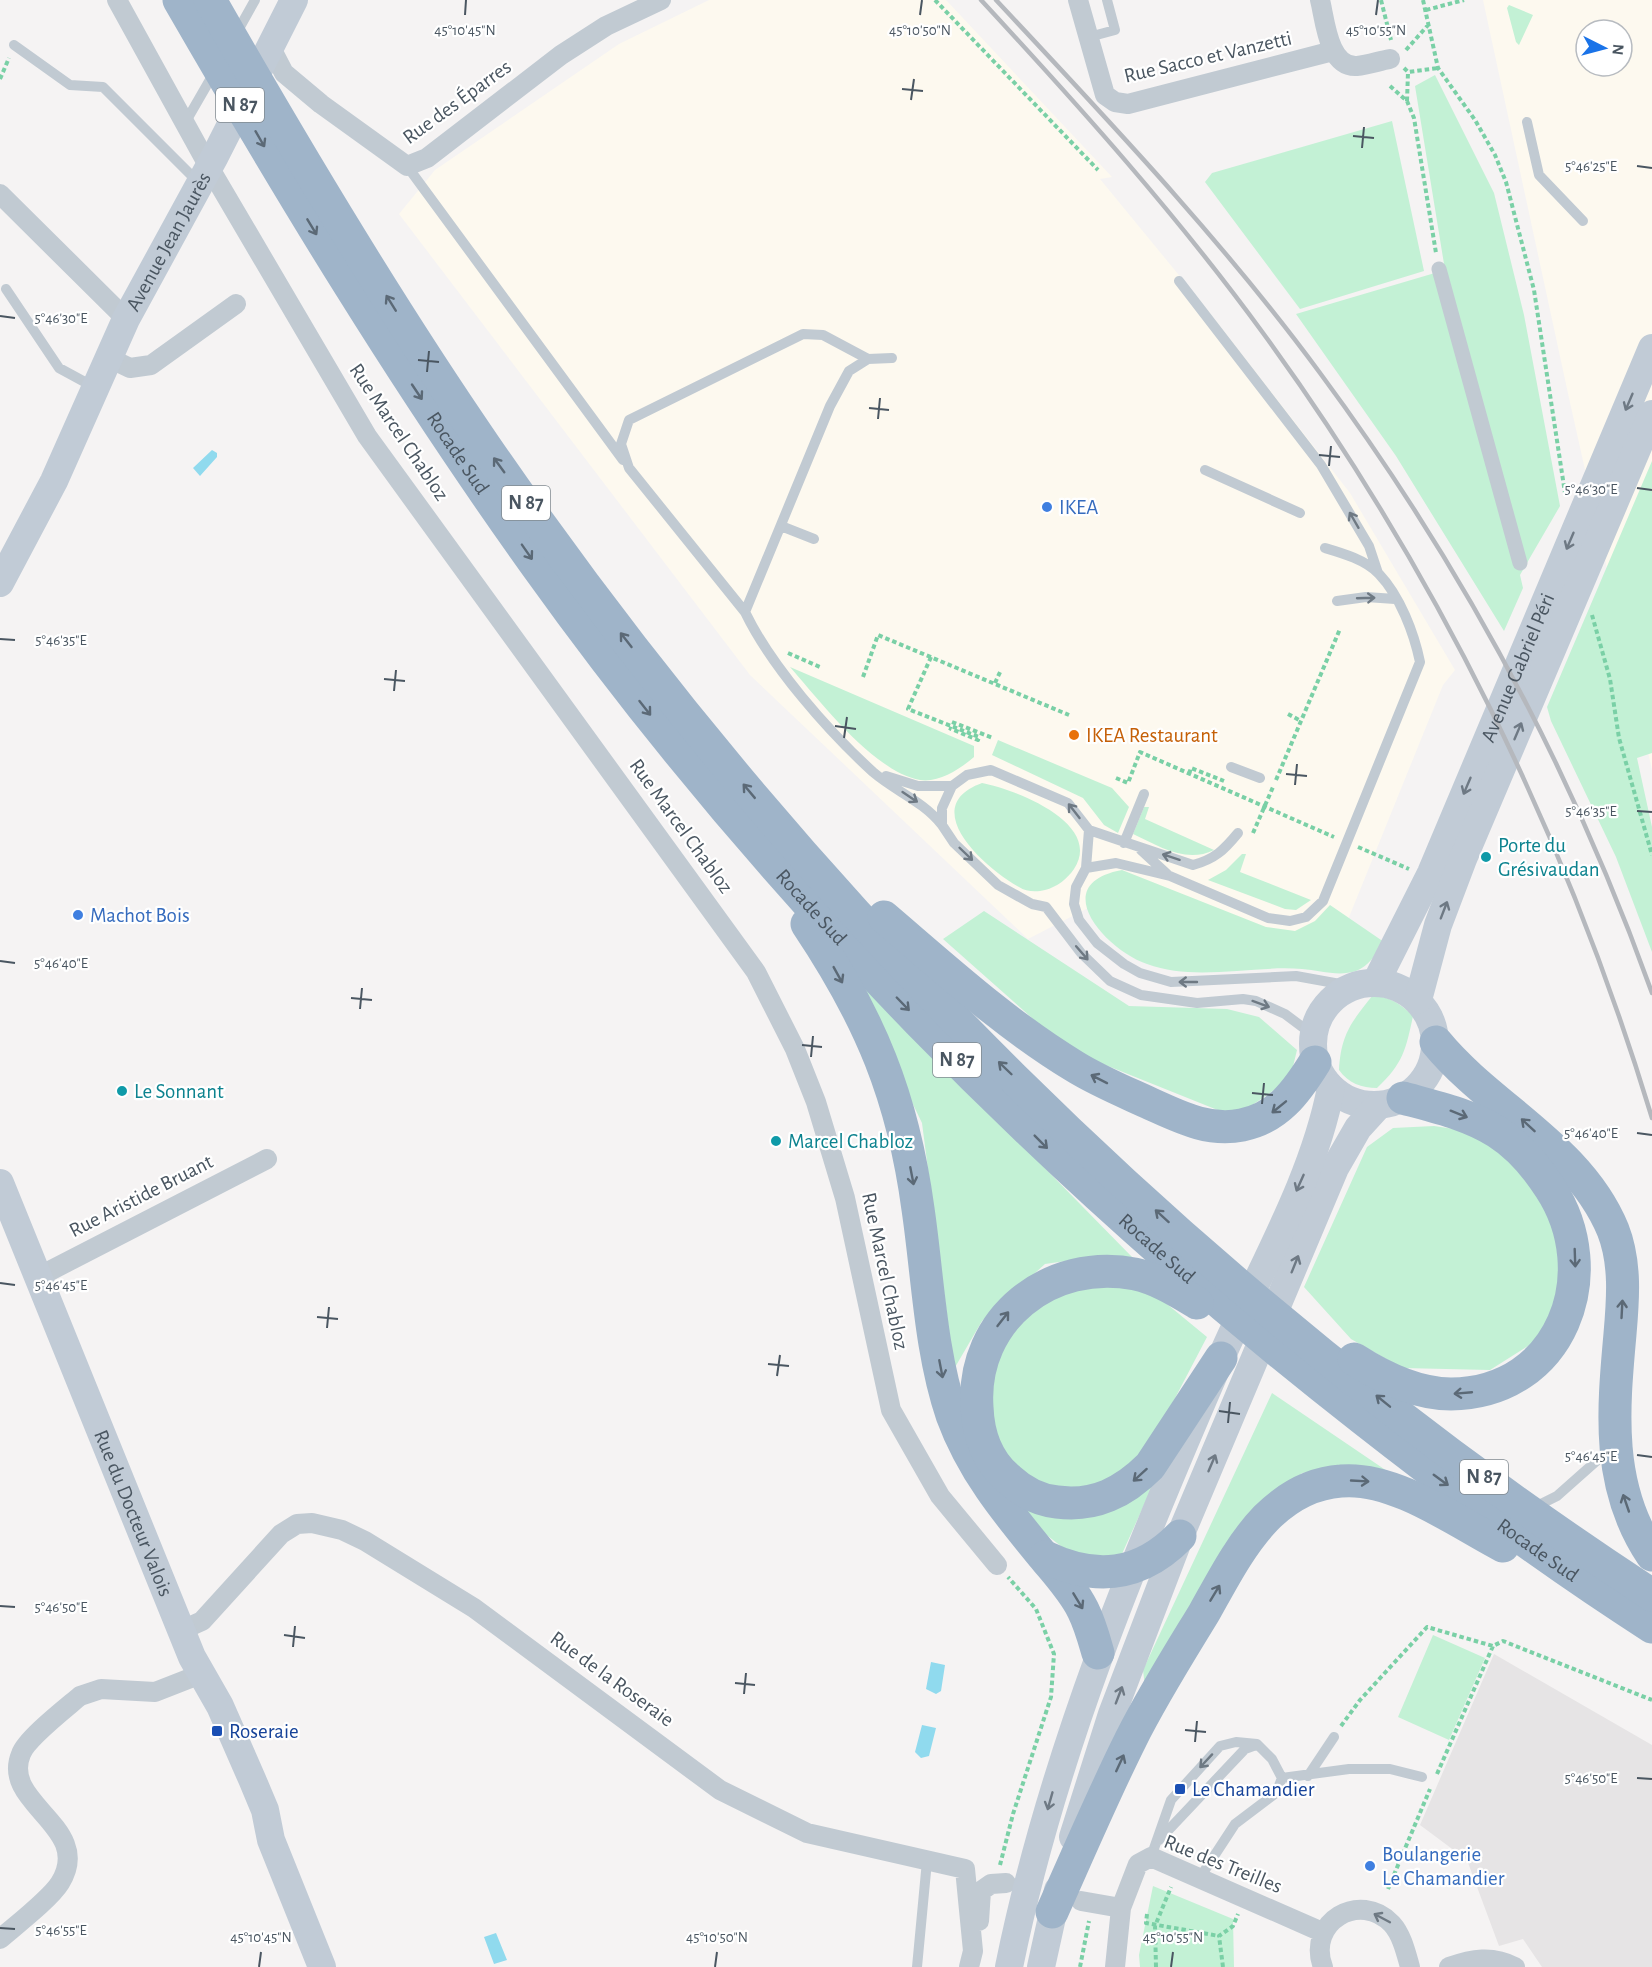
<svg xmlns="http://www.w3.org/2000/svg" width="1652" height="1967" font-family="'Alegreya Sans',sans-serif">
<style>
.commercial{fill:#fdf9ef;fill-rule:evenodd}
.education{fill:#e6e4e5}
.green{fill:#c3f1d5}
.water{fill:#90daee}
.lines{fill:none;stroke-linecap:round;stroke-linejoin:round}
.path{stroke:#7ad0a6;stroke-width:4;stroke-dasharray:4.5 3;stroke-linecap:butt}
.service{stroke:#c1cad2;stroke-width:10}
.pedestrian{stroke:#c1cad2;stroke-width:15}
.minor{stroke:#c1cad2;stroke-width:20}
.secondary{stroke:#c1cbd6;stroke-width:28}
.trunk{stroke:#9fb4c9;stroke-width:33}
.rail{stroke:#b5b8bd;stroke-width:4.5}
.oneway{stroke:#5b6976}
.oneway2{stroke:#6e7984}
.oneway3{stroke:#6e7983}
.ticks{fill:none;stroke:#4a5661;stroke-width:2}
.shop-dot{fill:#3f7fe0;stroke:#fff;stroke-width:2}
.food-dot{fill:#e8710a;stroke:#fff;stroke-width:2}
.culture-dot{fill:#0f9aa8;stroke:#fff;stroke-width:2}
.transit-dot{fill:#1a4fb4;stroke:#fff;stroke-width:2}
.labels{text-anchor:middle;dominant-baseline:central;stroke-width:4.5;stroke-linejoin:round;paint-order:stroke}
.shield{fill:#fff;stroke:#808990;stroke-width:1.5}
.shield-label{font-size:20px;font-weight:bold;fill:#4a5661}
.street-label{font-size:21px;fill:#4a5661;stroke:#fff}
.shop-label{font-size:21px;fill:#366cbe;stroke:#fff;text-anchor:start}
.food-label{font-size:21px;fill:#c56008;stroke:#fff;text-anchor:start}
.culture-label{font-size:21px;fill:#0d838f;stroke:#fff;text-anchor:start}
.transit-label{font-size:21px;fill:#164399;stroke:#fff;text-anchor:start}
.ticks-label{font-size:15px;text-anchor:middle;fill:#4a5661;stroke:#fff;stroke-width:4.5;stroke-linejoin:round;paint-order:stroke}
</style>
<rect width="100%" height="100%" fill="#f5f3f3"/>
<path class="commercial" d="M709,0H946L1112,177L1100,179L1210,313L1350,493L1455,670L1443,685L1343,932L1300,952L1123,890L1028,939L750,675L399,214L435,170L619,44Z
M1483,0H1652V770L1569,398ZM1586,30H1622V66H1586Z"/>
<path class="education" d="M1494,1654L1652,1745V1967H1542L1523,1939L1499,1946L1467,1860L1420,1825Z"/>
<path class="green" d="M1509,5L1533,15L1519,45L1516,42L1507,8Z
M1435,75L1494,193L1524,315L1560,506L1520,575L1523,588L1504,631L1396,456L1296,314L1445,270L1415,86Z
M1392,121L1424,271L1300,309L1205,182L1212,173Z
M1652,461V753L1637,758L1652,827V952L1616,857L1551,721L1547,707Z
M790,667L974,746V757C960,769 939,783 920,780C874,772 820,701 790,667Z
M998,740L1112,788L1129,807L1118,833L1104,825L1083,798L992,755Z
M982,783C1014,789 1104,823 1074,869C1067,879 1057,887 1045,890C1037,892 1026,892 1019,887C985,868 916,807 982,783Z
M1144,807H1149L1145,819L1214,850C1186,864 1159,846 1133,834Z
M1242,854H1246L1240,872L1311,900L1296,910L1285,909L1208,880L1226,870Z
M1122,870L1266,927L1295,931L1315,921L1330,905L1384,942C1377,953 1369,966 1356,971C1338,977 1319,970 1302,969C1251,965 1196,982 1147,964C1106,950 1046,884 1122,870Z
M984,911L1129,1006L1227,1009L1259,1017L1297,1050L1290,1079L1248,1108L1230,1115L1068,1050L943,939Z
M863,983L1134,1259L1087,1258L1045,1264L982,1321L954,1369L922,1123L858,990Z
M1373,995C1391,998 1400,1003 1413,1016C1406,1049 1403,1064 1377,1088C1362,1088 1348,1083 1339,1070C1341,1035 1351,1022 1373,995Z
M1434,1126L1454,1129L1493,1143L1530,1174L1565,1235L1564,1290L1539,1339L1490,1370L1402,1368L1351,1339L1304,1287L1367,1147L1393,1128Z
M1103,1282L1156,1295L1207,1337L1151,1444L1103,1488L1054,1490L1023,1477L995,1437L988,1378L1015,1319L1055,1291Z
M1272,1393L1387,1471L1350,1468L1302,1473L1251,1519L1145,1687L1143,1670Z
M1158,1474L1121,1556L1094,1559L1066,1550L1013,1509Z
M1433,1635L1485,1658L1449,1740L1398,1717Z
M1153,1886L1233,1919L1234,1967H1140L1139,1955Z"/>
<path class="water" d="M212,450L217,453V457L200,476L193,468Z
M931,1662L945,1665L941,1691L936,1694L926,1689Z
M922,1725L936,1728L929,1756L921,1758L915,1752Z
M496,1933L507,1960L494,1964L484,1937Z"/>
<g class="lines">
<path class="path" d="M935,0L1098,170
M1381,0L1391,40
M1423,0L1438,68L1475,120L1495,155L1506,182L1534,290L1565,493
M1426,10L1464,0
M1406,50L1429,24
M1404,68L1408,72L1438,68
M0,79L9,58
M1390,86L1407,101L1414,118L1436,253
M1407,101L1408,72
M1592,615L1610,679L1619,738L1652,855
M788,653L820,667
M931,657L908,709L979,737L978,740L949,728
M863,677L878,635L1069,715
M995,683L1001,670
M1288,714L1301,721
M952,722L993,738
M1189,774L1191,768L1224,781
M1116,778L1128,783L1140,752L1334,837
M1276,780L1340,629
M1253,833L1273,787
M1358,847L1409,869
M1341,1726L1360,1700L1427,1627L1493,1646L1503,1641L1652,1700
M1437,1774L1493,1646
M1000,1865L1013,1814L1051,1697L1054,1654L1036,1609L1008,1577
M1388,1889L1430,1789
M1147,1914L1146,1923L1219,1936
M1080,1967L1089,1921
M1156,1967L1155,1926L1171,1887
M1223,1967L1219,1936L1233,1926L1238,1914"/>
<path class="service" d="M236,34L255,0
M1089,37L1115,30L1107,0
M14,45L70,85L103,87L198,182
M1527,122L1539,175L1583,221
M185,123L215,71
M407,166L623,460
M1179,281L1321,465L1369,546L1378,573
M6,289L59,368L94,387
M892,358L868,359L849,371L830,406L745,612C771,666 828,731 873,772C895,791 923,801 942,825
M1205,470L1300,513
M781,526L814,539
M1337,601L1366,597L1395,599
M745,612L629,468L621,444L629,420L803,334L823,335L868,359
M1231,767L1260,778
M886,776L918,786H952
M1089,830L1193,865C1215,859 1224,850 1238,833
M1124,843L1144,794
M1141,850L1167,874
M1086,868L1116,863L1170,876L1268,918L1290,921L1306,917L1323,901L1420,662C1414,633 1400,596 1379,574C1366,560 1342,553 1325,548
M1313,1035L1285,1014L1256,1001L1243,999L1197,1003L1141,995L1110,981L1081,953L1046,907L1032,904L998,885L954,843L942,825V808L952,786L967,775L991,770L1068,803L1089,830L1086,868L1076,887L1074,904L1079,920L1097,943L1124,964L1140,973L1171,982L1296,976L1351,986
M1535,1507L1557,1496L1610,1449
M1308,1776L1334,1737
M1282,1778L1349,1769H1390L1422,1777
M1159,1840L1245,1749L1256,1745
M1151,1857L1171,1800L1220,1746L1236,1742L1257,1744L1272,1759L1282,1778L1276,1793L1235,1824L1201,1876
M917,1967L927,1861"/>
<path class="pedestrian" d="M1439,269L1520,563"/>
<path class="minor" d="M117,0L209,167L367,436L756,972L795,1049L816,1102L845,1198L891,1410L940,1496L997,1565
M1078,0L1105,95L1115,102L1128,104L1333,51
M1320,0C1325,19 1328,68 1357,66C1368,65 1379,61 1390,59
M270,46L284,73L321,104L407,166L427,158L561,55L606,26L661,0
M0,194L126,319
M107,357L130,368L151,365L236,304
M38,1277L267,1159
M182,1630L202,1621L281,1534L297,1524L312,1523L342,1530L365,1541L474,1608L720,1790L807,1833L965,1869L973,1951L969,1967
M1081,1901L1121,1908
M979,1921L981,1891L991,1884L1006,1883
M0,1939C16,1925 50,1899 60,1883C95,1827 0,1804 21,1754C26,1739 66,1708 80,1696L101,1689L155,1692L201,1674
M1115,1967L1121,1908L1138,1864L1151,1857L1322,1932
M1323,1967C1306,1922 1360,1890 1392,1924C1402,1935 1406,1953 1410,1967
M1449,1967C1472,1959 1492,1955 1515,1967"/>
<g class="secondary">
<path id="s1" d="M0,583L54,481L126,319L215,156L294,0"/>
<path id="s2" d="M1376,982L1431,873L1652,348"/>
<circle cx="1374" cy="1044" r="61"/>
<path d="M1418,1000L1438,925L1463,859L1652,414"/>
<path id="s3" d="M0,1183L192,1657L220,1706L252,1779L265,1810L271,1840L322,1967"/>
<path d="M1073,1837L1112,1714L1180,1536L1335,1168L1358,1128L1379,1105"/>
<path d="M1009,1967C1052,1755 1135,1556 1221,1358C1259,1271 1313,1181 1331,1088"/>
<path d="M1041,1967L1058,1890"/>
</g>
<g class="trunk">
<path id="s4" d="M179,0C291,194 406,384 536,565C767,888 1050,1175 1363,1419C1456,1492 1552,1563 1652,1627"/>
<path d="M210,0C296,151 386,302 485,446C795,897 1193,1295 1652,1595"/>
<path d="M884,917C945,969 1005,1024 1074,1066C1098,1081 1125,1092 1151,1104C1180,1117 1209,1132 1242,1125C1278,1118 1297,1091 1315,1062"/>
<path d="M807,924C870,1018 903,1097 918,1209C928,1277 930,1350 952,1415C972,1470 1006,1511 1043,1556C1057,1573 1073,1590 1083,1610C1090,1624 1094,1639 1098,1653"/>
<path d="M1436,1042C1490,1108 1579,1147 1613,1230C1626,1263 1623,1300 1620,1334C1613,1411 1606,1487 1652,1555"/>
<path d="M1197,1303C1177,1291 1158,1279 1135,1274C1051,1257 971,1319 977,1407C978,1434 987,1461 1009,1479C1022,1491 1039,1500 1057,1502C1095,1507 1124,1492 1150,1466L1221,1358"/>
<path d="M1354,1359C1382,1377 1417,1394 1451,1394C1562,1393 1606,1273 1550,1188C1536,1166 1519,1146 1497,1132C1468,1114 1436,1107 1403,1098"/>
<path d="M1045,1557C1095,1581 1140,1577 1180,1536"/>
<path d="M1052,1912C1078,1854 1103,1795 1131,1739C1153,1695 1179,1654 1204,1613C1222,1581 1240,1545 1266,1518C1286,1498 1312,1483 1341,1481C1394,1476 1457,1522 1503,1546"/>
</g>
<path class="rail" d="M981,0C1080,107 1177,215 1263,333C1436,570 1567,837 1652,1118
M996,0C1108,120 1222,240 1320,373C1460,562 1573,772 1652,993"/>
</g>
<defs><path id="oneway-shaft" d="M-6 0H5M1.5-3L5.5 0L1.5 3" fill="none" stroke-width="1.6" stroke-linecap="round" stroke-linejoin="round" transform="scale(1.5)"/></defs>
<g class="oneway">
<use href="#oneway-shaft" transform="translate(260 139) rotate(60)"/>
<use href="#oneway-shaft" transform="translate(312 227) rotate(59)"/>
<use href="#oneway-shaft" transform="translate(391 303) rotate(-122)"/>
<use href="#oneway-shaft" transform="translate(417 392) rotate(56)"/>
<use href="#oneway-shaft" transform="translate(499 465) rotate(-126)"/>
<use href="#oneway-shaft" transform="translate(527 552) rotate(55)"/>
<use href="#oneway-shaft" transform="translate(626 640) rotate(-128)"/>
<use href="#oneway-shaft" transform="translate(645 708) rotate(52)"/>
<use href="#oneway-shaft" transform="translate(749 791) rotate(-130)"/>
<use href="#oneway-shaft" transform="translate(838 975) rotate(61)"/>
<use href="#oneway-shaft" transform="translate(903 1004) rotate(46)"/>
<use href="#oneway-shaft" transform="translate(1005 1068) rotate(-136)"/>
<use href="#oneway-shaft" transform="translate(1099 1079) rotate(-153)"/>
<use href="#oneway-shaft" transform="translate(1279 1107) rotate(141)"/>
<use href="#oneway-shaft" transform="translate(1459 1114) rotate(22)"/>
<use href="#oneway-shaft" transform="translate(1528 1125) rotate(-137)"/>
<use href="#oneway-shaft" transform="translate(1041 1142) rotate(45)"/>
<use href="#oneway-shaft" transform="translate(912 1176) rotate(79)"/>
<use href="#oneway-shaft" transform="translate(1162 1216) rotate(-138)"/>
<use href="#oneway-shaft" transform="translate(1575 1258) rotate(88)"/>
<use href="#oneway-shaft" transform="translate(1622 1309) rotate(-87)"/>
<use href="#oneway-shaft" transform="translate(1003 1319) rotate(-52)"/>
<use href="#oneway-shaft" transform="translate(941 1369) rotate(79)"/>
<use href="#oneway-shaft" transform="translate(1463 1393) rotate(175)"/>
<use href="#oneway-shaft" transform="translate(1383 1401) rotate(-141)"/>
<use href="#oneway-shaft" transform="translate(1140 1475) rotate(138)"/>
<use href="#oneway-shaft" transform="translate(1441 1480) rotate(36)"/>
<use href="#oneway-shaft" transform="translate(1360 1481) rotate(3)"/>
<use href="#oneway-shaft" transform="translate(1626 1503) rotate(-109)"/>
<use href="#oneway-shaft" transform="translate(1215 1593) rotate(-59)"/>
<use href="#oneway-shaft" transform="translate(1078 1601) rotate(59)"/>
<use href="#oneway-shaft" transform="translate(1120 1763) rotate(-65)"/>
</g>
<g class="oneway2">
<use href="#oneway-shaft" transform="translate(1629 402) rotate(113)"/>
<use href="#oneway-shaft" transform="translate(1570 541) rotate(113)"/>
<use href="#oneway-shaft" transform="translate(1518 731) rotate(-67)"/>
<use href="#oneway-shaft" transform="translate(1467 786) rotate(113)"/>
<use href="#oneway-shaft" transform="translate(1444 910) rotate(-69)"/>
<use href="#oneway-shaft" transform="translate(1300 1183) rotate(114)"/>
<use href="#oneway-shaft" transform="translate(1295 1264) rotate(-68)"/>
<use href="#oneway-shaft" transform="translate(1212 1463) rotate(-67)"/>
<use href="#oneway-shaft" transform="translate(1119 1695) rotate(-69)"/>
<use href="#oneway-shaft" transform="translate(1050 1801) rotate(106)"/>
</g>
<g class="oneway3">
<use href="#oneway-shaft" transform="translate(1354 520) rotate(-120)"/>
<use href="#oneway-shaft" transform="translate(1366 598) rotate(-2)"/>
<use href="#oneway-shaft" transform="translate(910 797) rotate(34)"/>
<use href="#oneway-shaft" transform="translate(1074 811) rotate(-128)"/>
<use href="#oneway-shaft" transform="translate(966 854) rotate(44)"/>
<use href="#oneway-shaft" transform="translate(1171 857) rotate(-162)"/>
<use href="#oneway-shaft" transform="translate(1082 953) rotate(49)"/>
<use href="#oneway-shaft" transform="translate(1188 982) rotate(180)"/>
<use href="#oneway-shaft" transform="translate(1261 1004) rotate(20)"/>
<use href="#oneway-shaft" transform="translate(1206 1761) rotate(133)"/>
<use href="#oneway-shaft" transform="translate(1382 1918) rotate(-152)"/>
</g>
<path class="ticks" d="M465,15L466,0M920,15L922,0M1376,15L1378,0M902,89L923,91M911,100L914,79M1353,136L1374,138M1362,148L1364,127M1637,166L1652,168M0,316L15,318M418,360L439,362M427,372L429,351M869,408L889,410M878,419L880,398M1319,455L1340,457M1329,466L1331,446M1637,488L1652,490M0,639L15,640M384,679L405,681M394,691L396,670M835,726L856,729M844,738L847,717M1286,774L1307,776M1295,785L1297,764M1637,811L1652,812M0,961L15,963M351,998L372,1000M360,1009L362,988M802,1045L822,1047M811,1057L813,1036M1252,1093L1273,1095M1262,1104L1264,1083M1637,1133L1652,1135M0,1283L15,1285M317,1317L338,1319M327,1328L329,1307M768,1364L789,1366M777,1376L780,1355M1219,1411L1240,1414M1228,1423L1230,1402M1637,1455L1652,1457M0,1606L15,1607M284,1635L305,1638M293,1647L295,1626M735,1683L755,1685M744,1694L746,1673M1185,1730L1206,1732M1195,1742L1197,1721M1637,1778L1652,1779M0,1928L15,1929M259,1967L261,1952M715,1967L717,1952M1171,1967L1173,1952"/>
<g class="shop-dot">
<circle cx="1047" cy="507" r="6"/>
<circle cx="78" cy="915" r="6"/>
<circle cx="1370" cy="1866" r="6"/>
</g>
<circle class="food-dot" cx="1074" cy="735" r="6"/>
<g class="culture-dot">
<circle cx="1486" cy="857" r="6"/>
<circle cx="122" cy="1091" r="6"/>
<circle cx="776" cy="1141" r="6"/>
</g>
<g class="transit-dot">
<rect x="211" y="1725" width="12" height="12" rx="3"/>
<rect x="1174" y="1783" width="12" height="12" rx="3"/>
</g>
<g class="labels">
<g class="shield">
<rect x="216" y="88" width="48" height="34" rx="4.5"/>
<rect x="502" y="486" width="48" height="34" rx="4.5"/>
<rect x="933" y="1043" width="48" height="34" rx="4.5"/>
<rect x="1460" y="1460" width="48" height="34" rx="4.5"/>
</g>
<g class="shield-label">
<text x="240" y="105">N 87</text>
<text x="526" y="503">N 87</text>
<text x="957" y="1060">N 87</text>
<text x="1484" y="1477">N 87</text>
</g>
<g class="street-label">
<text transform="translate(1208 57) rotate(-13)">Rue Sacco et Vanzetti</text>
<text transform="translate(457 102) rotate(-36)">Rue des Éparres</text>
<text stroke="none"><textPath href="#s1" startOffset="381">Avenue Jean Jaurès</textPath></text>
<text transform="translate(399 432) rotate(56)">Rue Marcel Chabloz</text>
<text stroke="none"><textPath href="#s4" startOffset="532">Rocade Sud</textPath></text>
<text stroke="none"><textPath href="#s2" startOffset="345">Avenue Gabriel Péri</textPath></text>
<text transform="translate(681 826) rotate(54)">Rue Marcel Chabloz</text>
<text stroke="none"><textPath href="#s4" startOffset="1108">Rocade Sud</textPath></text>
<text transform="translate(141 1196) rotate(-27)">Rue Aristide Bruant</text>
<text stroke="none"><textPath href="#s4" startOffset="1594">Rocade Sud</textPath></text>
<text transform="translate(885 1271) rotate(78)">Rue Marcel Chabloz</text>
<text stroke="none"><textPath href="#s3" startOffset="356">Rue du Docteur Valois</textPath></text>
<text stroke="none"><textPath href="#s4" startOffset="2080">Rocade Sud</textPath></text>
<text transform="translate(612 1679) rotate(36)">Rue de la Roseraie</text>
<text transform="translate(1223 1864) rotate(22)">Rue des Treilles</text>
</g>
<g class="shop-label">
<text x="1059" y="507">IKEA</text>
<text x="90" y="915">Machot Bois</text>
<text x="1382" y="1854">Boulangerie<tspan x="1382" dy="24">Le Chamandier</tspan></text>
</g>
<g class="food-label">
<text x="1086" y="735">IKEA Restaurant</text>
</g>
<g class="culture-label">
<text x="1498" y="845">Porte du<tspan x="1498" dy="24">Grésivaudan</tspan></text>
<text x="134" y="1091">Le Sonnant</text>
<text x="788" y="1141">Marcel Chabloz</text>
</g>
<g class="transit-label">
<text x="229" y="1731">Roseraie</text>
<text x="1192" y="1789">Le Chamandier</text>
</g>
</g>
<g class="ticks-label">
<text x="465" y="35">45°10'45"N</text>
<text x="920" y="35">45°10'50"N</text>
<text x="1376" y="35">45°10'55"N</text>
<text x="1591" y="171">5°46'25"E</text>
<text x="61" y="323">5°46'30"E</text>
<text x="1591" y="494">5°46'30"E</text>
<text x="61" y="645">5°46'35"E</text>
<text x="1591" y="816">5°46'35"E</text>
<text x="61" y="968">5°46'40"E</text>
<text x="1591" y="1138">5°46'40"E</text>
<text x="61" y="1290">5°46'45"E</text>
<text x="1591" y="1461">5°46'45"E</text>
<text x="61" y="1612">5°46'50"E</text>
<text x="1591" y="1783">5°46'50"E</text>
<text x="61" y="1935">5°46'55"E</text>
<text x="261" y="1942">45°10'45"N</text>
<text x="717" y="1942">45°10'50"N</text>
<text x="1173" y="1942">45°10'55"N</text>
</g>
<g transform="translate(1604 48) rotate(96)"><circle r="28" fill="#ffffff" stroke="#b7bbc0" stroke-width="1.5"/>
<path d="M0-4.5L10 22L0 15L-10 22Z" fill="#1a73e8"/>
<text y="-9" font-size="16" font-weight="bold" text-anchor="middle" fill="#4a5661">N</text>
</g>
</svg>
